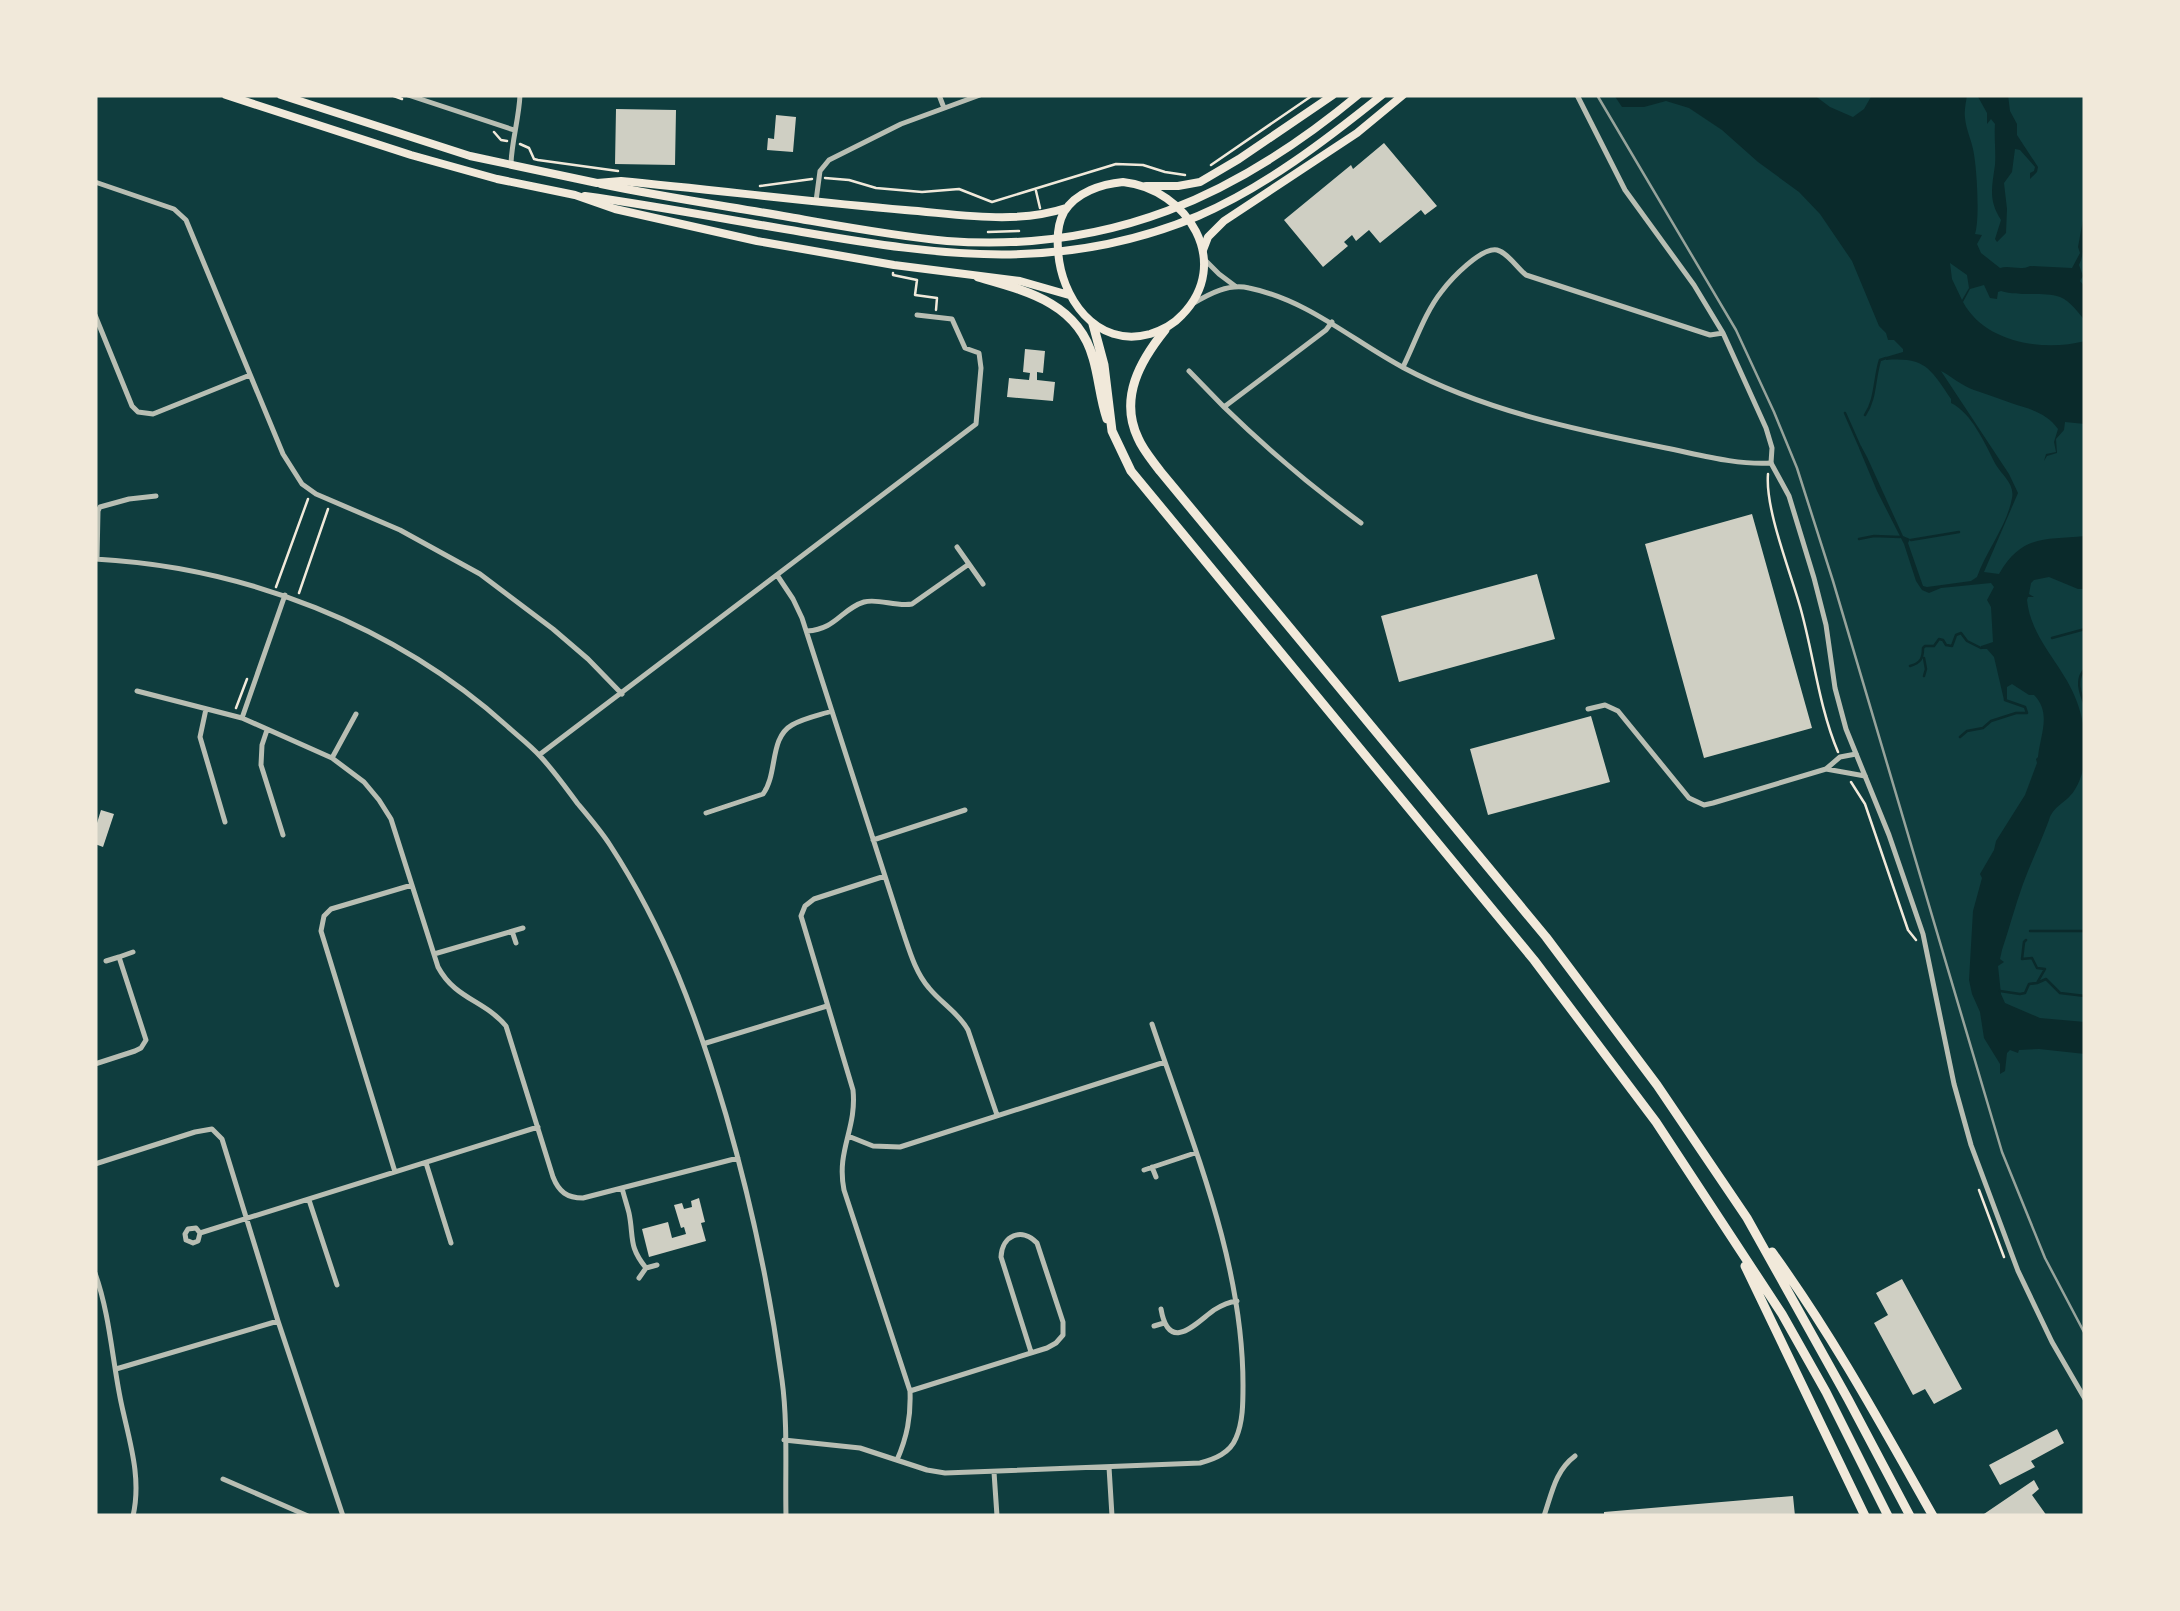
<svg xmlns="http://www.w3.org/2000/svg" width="2180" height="1611" font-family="Arial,sans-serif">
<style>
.water{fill:#0a2a2b;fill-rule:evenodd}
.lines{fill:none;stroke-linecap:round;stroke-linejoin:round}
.stream{stroke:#0a2a2b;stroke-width:2.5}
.building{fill:#cfcfc3}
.path{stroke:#f1e9da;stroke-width:2.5}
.minor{stroke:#b8beb3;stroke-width:5}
.tertiary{stroke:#b8beb3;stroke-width:5}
.primary{stroke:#f1e9da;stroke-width:8}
.trunk{stroke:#f1e9da;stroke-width:8}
.motorway{stroke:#f1e9da;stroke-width:9}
.rail{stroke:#97a49c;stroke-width:2.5}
</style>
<rect width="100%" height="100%" fill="#0f3d3e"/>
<path class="water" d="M1614,95H1814L1830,107L1853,117L1864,109L1872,95H1967C1966,103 1964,110 1965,118C1966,129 1971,139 1973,149C1977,166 1980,220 1975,234L1982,235L1977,244L1981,253L2000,268C2010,265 2020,271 2030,266L2072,268L2080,253L2078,247L2085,209C2085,229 2086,250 2079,265L2083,276L2080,281L2085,287V321C2079,313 2070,301 2060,297C2043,291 2020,297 2001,291L1998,292L1997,299L1990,298L1984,285L1970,289L1963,302C1985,343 2044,352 2085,341V424L2065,422L2064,430L2056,439L2057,453L2047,456L2044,461L2046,454L2056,452L2054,442L2058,429C2046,412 2029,409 2011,403C1999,399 1987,394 1974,390C1962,386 1951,376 1941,371L2009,474L2018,493L1984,572L1999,574C2022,534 2046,540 2085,536V589H2078L2049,577L2034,580L2031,583L2029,594L2034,597H2028L2027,600C2031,640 2065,667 2077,702C2087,729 2090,767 2074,791C2066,803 2053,806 2049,820C2041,842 2031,862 2023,884C2015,906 2009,929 2002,950L2000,959L2004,962L1998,966L2001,994L2005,1003L2040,1018L2085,1022V1054L2039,1049L2019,1050L2018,1053L2010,1050L2007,1053L2005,1071L2000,1074V1064L1984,1038L1980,1012L1972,994L1969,980L1973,911L1982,878L1980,874L1994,850L1996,841L2025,795L2037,763L2036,759L2038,757C2040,735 2052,713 2034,695H2029L2012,684L2007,687V699L2004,700L1994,657L1987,649H1981V646L1993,642L1991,607L1987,600L1994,587L1991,583L1941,588L1929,593L1922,590L1916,581L1904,544L1877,491L1859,448L1861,446L1867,457L1903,536L1910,539L1908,543L1923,586L1927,587L1971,581L1977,577C1986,551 2007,526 2012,498C2015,484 2002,475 1996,465C1985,444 1972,413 1951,403V399C1930,368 1925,357 1886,360V357L1903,352V349L1894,340H1888L1886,333L1879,326L1852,261L1820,214L1799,192L1758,162L1722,130L1689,108L1666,101L1644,107H1622ZM1950,263L1967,275L1969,288L1962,300L1952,279Z
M1977,95H2008L2010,111L2017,124V135L2038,167L2037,172L2030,179V173L2034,171L2035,167L2020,150L2015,149L2012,172L2004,183L2007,209L2006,233L1997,242L1995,239L2001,220C1988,200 1992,187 1995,165C1996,152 1994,137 1995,124L1991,119L1987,124V113Z"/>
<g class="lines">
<path class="stream" d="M1845,413L1860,447
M1865,415C1876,399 1874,379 1880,360L1886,358
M1859,539L1874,536L1900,537
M1911,540L1959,532
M2052,638L2085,629
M1910,666C1921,663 1923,658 1923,648L1925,646H1934L1939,639L1943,640L1946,645L1952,646L1956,635L1961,633L1967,641L1981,648
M2085,669C2075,679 2080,693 2085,705
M1924,676L1926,669L1924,658
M1960,737L1967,731L1983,728L1991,721L2016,713H2027L2025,707L2005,700
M2030,931H2085
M2026,940L2024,942L2022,959L2032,958L2037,968L2045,969L2037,983
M2000,991L2020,994L2025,993L2029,984L2037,983L2046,979L2060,993L2085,996"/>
</g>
<path class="building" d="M616,109L676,110L675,165L615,164Z
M776,115L796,117L793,152L767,150L768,138L774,139Z
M1384,143L1437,206L1425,215L1421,210L1380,243L1369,230L1356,241L1352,235L1344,242L1348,246L1323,267L1284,220L1351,165L1353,169Z
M1025,349L1045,351L1043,373L1037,372V380L1055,382L1053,401L1007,397L1009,378L1029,380L1030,373L1023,372Z
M1752,514L1812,728L1704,758L1645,544Z
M1537,574L1555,639L1399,682L1381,616Z
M1591,716L1610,782L1488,815L1470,749Z
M101,810L114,814L103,847L95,844V822L97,823Z
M699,1198L705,1222L701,1223L706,1241L649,1257L642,1229L668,1222L672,1238L686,1234L684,1227L681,1228L674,1205L682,1203L684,1209L692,1207L691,1201Z
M1902,1279L1962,1389L1934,1404L1925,1389L1913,1395L1874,1323L1888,1315L1876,1293Z
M2057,1429L2064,1443L2031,1461L2035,1467L2000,1485L1989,1465Z
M2034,1480L2039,1489L2032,1495L2047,1516H1981Z
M1793,1496L1795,1516H1604V1512Z"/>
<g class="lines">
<path class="path" d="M391,95L402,99
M494,132L501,140L507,141
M520,144L529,148L534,159L538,160L618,171
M1211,165L1313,95
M825,178L849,180L876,188L922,192L959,189L992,202L1116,164L1143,165L1165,172L1185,175
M760,186L812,179
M1036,191L1040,208
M988,232L1019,231
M893,273V275L917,280L915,295L937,298L936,310
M1768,474C1765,510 1791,573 1801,610C1814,657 1819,707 1838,752
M276,587L308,499
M299,593L328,509
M236,708L247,679
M1851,782L1865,804L1908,930L1916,940
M1979,1190L2004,1257"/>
<path class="minor" d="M408,95L514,130
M939,95L944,108
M1577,95L1625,190L1694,285L1723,333L1766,428L1772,448L1771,463
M511,163C512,140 519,118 520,95
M95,182L174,209L186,220L283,454L302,484L316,494L400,530L480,574L553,629L588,659L622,694
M816,201L820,171L829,160L901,124L980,95
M95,315L132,406L138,412L153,414L250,375
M1332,322L1326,330L1224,407C1267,449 1312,487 1361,523
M1403,367C1415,343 1425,312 1442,291C1451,279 1481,247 1497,250C1508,253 1517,268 1526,275L1710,335L1723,333
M1189,371L1224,407
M957,547L969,564
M95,559C245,567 395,625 507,726C518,736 530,745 540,756C554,771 566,788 578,804C589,817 601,831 610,845C666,931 697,1017 726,1115C751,1202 770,1290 782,1380C788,1424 785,1471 786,1516
M97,559L98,511L100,507L129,499L156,496
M777,575L793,599L802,618L902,929C909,949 915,972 929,988C942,1004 958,1012 968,1030L997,1115
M807,631C837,629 841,609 864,602C878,598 896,607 912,604L969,564L983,584
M137,691L242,718L332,758L364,782L379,800L391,819L438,967C455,999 484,1000 506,1026L553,1177C559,1192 567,1198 583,1198L738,1158
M206,709L200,737L225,822
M1588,709L1605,705L1618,711L1689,798L1704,805L1713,803L1826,769L1840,757L1856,754
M242,718L285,595
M267,730L262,745L261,765L283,835
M539,755L976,424L981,368L979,353L965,348L952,319L917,315
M332,758L356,714
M1826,769L1865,776
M706,813L763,794C778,774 769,738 792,725C804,718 820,715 832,711
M873,840L965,810
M885,876L814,899L805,906L801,916L853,1090C857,1129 836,1150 844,1190L910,1391C911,1417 907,1437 897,1460
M512,931L516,943
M434,954L523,928
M119,957L133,952
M706,1043L827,1006
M95,1064L135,1051L141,1048L146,1040L119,957L106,961
M848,1136L873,1146L900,1147L1165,1062
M426,1163L451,1243
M95,1164L195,1132L212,1129L222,1139L278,1321L343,1516
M1152,1167L1156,1177
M1144,1170L1195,1153
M395,1172L321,931L324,916L331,909L412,885
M622,1188C624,1196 627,1205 629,1213C634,1237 628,1246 646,1268L639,1278
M309,1200L337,1285
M200,1233L196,1228L188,1229L185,1234L186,1240L193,1243L198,1241L200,1233L538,1127
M646,1268L657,1265
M95,1273C110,1315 112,1359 121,1402C129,1440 142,1477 133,1516
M1161,1309C1169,1355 1197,1322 1214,1310C1222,1305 1229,1302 1237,1301
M1154,1326L1164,1323
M116,1369L278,1321
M910,1391L1047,1348L1056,1343L1063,1335V1322L1037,1243C1022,1227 1002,1235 1001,1257L1031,1352
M784,1440L860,1448L927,1470L945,1473L1200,1463C1215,1459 1230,1453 1236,1438C1243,1422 1243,1403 1243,1385C1243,1260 1191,1141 1152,1024
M1109,1467L1112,1516
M994,1472L997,1516
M223,1479L308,1516
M1544,1516C1552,1493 1555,1471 1575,1456"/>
<path class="tertiary" d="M1205,260L1219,274L1235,286
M1192,304C1209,294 1229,283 1249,288C1308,300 1353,341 1404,368C1485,411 1577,430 1666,448C1701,455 1736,465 1771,463L1789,496L1814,578L1826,625L1835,688L1846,729L1889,835L1923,934L1954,1084L1971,1145L2018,1271L2052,1342L2085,1399"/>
<path class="primary" d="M601,184C663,197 726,206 789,217C841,226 894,236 947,241C1110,253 1235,197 1358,95
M1146,186H1178L1200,182L1239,159L1333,95
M585,196C657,206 730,220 802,232C943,256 1062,273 1198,216C1265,187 1326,140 1382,95
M1203,250L1208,237L1224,221L1357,133L1403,95"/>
<path class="trunk" d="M226,95L411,155L497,179L575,195L615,209L757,241L894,265L1020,281L1069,295
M281,95L470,156L597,183L621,181C716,190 811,202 905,210C958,214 1015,225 1066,208
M1123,182C1188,189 1233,263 1182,315C1173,325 1163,330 1150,334C1096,349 1060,297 1058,249C1057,237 1058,223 1064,212C1076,192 1102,184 1123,182Z"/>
<path class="motorway" d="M978,277C1027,291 1078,303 1093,358C1099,378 1100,399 1107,419
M1093,324L1104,365L1112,431L1131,471L1534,960L1656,1122L1782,1314L1826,1392L1888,1516
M1165,330C1140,361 1119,398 1138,438C1143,450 1152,460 1160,471L1546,937L1657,1085L1747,1218L1848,1399L1910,1516
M1772,1252C1833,1336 1882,1426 1933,1516
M1745,1266L1865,1516"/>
<path class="rail" d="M1597,95L1736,330L1774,412L1797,468L1833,581L2002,1152L2045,1258L2085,1334"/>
</g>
<rect width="2180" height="1611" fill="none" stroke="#f1e9da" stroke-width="195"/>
</svg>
